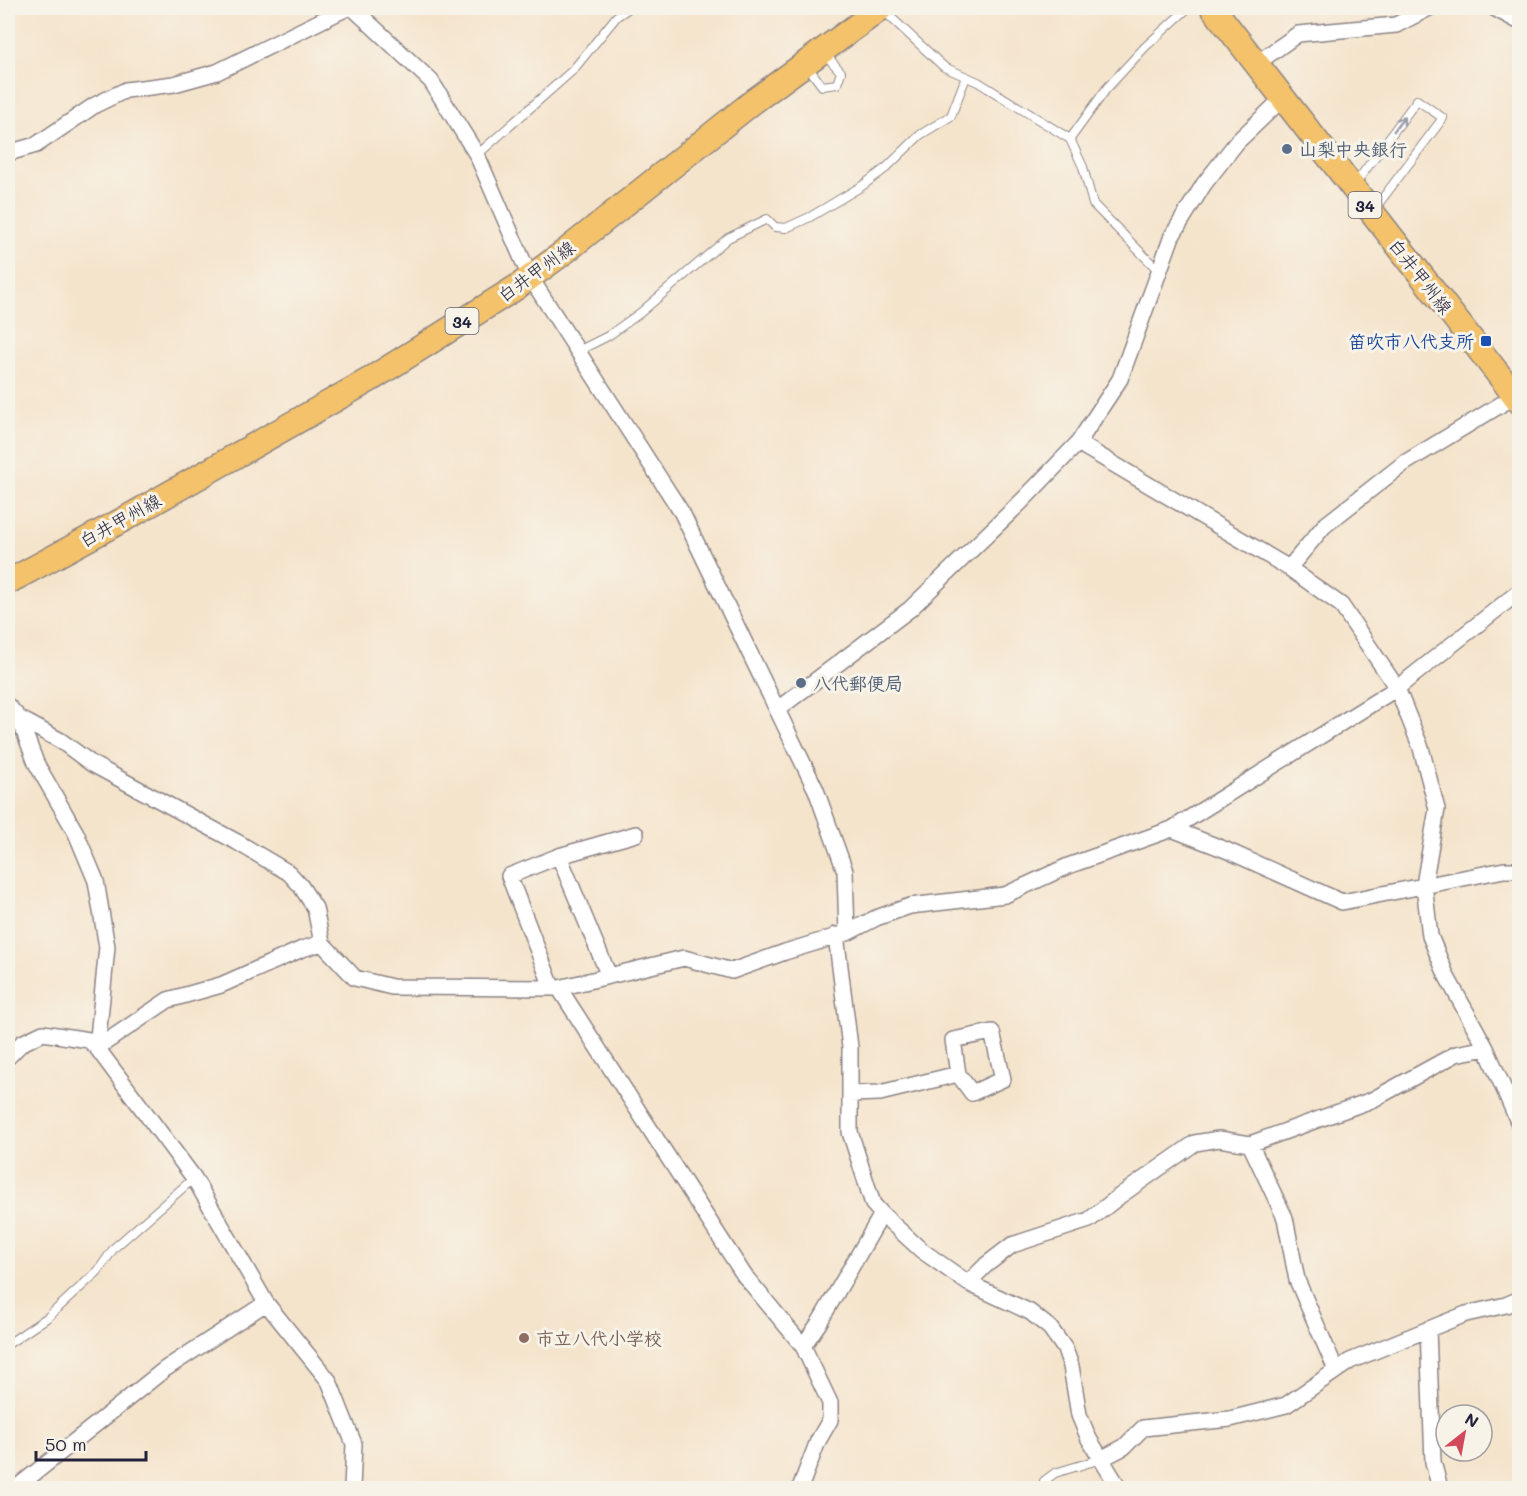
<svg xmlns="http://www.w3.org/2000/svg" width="1527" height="1496" font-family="Mali,'Klee One',sans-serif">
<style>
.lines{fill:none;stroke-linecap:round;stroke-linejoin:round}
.lane-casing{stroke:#8c8384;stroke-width:10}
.street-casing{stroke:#8c8384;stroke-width:18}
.primary-casing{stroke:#8c8384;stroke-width:27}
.lane{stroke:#fff;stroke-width:8}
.street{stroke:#fff;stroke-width:15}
.primary{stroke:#f3c26a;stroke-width:24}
.oneway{stroke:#9c9ca7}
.service-dot{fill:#5c6f8a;stroke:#f7f3e8;stroke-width:2}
.transit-dot{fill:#1a4fb4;stroke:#f7f3e8;stroke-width:2}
.education-dot{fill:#8d6e63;stroke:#f7f3e8;stroke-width:2}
.labels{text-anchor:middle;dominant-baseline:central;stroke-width:6;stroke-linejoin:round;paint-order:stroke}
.shield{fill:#f7f3e8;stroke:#62616f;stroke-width:1.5}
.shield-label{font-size:16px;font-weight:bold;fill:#22223b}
.service-label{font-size:18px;font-weight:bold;fill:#4e5e75;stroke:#f7f3e8;text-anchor:start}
.street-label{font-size:18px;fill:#22223b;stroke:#f7f3e8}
.transit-label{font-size:18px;font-weight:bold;fill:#164399;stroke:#f7f3e8;text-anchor:end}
.education-label{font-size:18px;font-weight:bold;fill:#785e54;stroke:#f7f3e8;text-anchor:start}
</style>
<rect width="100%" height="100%" fill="#f7f3e8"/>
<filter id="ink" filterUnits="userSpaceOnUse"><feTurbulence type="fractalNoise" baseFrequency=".0167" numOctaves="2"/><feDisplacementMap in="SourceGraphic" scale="12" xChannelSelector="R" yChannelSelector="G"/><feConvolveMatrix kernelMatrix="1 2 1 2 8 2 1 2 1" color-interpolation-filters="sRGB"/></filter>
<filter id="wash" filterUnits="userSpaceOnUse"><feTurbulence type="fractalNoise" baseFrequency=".008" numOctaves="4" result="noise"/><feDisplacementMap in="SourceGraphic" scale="24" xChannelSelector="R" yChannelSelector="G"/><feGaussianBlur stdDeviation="1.35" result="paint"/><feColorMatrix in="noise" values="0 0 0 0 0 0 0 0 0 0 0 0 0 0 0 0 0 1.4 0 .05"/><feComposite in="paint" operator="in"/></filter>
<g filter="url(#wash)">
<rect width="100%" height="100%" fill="#f5e4cc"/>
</g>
<g filter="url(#ink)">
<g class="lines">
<defs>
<path id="lane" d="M884,11L944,67L978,82L1070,139L1083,167L1093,204L1158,270
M808,67L822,86L837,84L841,72L825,54
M1070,139L1107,88L1145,47L1188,8
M477,155L573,70L617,16L629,8
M1355,184L1417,100L1443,118L1373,211
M578,351L608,336L640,313L728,238L767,219L775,227L786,228L810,217L862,186L886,168L920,135L951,116L966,77
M8,1344L48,1317L98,1271L114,1248L194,1178
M1043,1488L1044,1481L1055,1473L1101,1459"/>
<path id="street" d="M353,8L431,81L477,155L530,277L682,513L816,790L845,871L847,933
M1494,8L1520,22
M1257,63L1298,34L1396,25L1429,8
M8,153L36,145L95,105L126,90L174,84L217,72L347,8
M1078,443L1289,568L1341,605L1397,688L1421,748L1437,809L1424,885L1430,936L1447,977L1486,1048L1520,1126
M1289,568L1324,526L1403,464L1515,396
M8,706L19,718L61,741L92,764L237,842L289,873L300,885L315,908L322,943L355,978L392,987L559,988L684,958L732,971L785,952L847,933L876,918L910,906L1005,895L1068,866L1172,829L1397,688L1520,591
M778,709L910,609L1021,502L1078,443L1120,379L1172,236L1204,184L1237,142L1283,98
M19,718L36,763L76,833L96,881L107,947L97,1048
M1172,829L1226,850L1342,902L1504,870H1520
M559,856L609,976
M836,935L850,1047V1132L873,1204L882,1214L921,1250L968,1283L1030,1312L1050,1328L1065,1349L1071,1366L1079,1415L1089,1439L1119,1488
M552,987L509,876L559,856L636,834
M559,988L744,1275L803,1346L830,1403V1420L818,1441L800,1488
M97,1048L168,1000L221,985L302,949L322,943
M8,1057L22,1043L43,1033L89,1040L97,1048L194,1178L266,1303L329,1381L354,1444L352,1488
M850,1094L880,1093L958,1074L972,1093L1003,1079L992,1032L953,1040L958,1074
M1250,1144L1285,1218L1297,1280L1336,1370
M968,1283L986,1265L1012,1245L1089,1220L1121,1195L1195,1143L1219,1139L1250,1144L1372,1100L1456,1054L1486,1048
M1428,1329L1433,1462L1440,1488
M803,1346L819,1323L882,1214
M1101,1459L1124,1447L1143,1428L1230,1419L1286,1405L1350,1361L1466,1314L1506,1305L1520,1299
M16,1488L165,1369L266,1303"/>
<path id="primary" d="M1213,8L1520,402
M8,582L128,517L371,379L517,287L567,250L754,101L881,8"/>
</defs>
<use href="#lane" class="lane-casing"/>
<use href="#street" class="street-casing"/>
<use href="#primary" class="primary-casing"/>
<use href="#lane" class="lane"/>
<use href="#street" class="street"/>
<use href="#primary" class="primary"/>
</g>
<defs><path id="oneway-shaft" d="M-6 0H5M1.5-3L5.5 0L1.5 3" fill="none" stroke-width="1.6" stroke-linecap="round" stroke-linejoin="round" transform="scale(1.5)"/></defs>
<use class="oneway" href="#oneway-shaft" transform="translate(1399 124) rotate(-54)"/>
</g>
<g class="service-dot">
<circle cx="1287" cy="149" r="6"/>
<circle cx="801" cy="683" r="6"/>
</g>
<rect class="transit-dot" x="1480" y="335" width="12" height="12" rx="3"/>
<circle class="education-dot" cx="524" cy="1338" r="6"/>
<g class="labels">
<g class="shield">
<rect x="1348.5" y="192" width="33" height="26" rx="4.5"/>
<rect x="445.5" y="308" width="33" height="26" rx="4.5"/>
</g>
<g class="shield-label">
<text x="1365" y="205">34</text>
<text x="462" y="321">34</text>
</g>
<g class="service-label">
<text x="1299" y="149">山梨中央銀行</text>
<text x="813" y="683">八代郵便局</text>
</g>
<g class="street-label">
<text transform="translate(536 271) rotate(-36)">白井甲州線</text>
<text transform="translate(1421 276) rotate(52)">白井甲州線</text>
<text transform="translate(120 520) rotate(-29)">白井甲州線</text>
</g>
<g class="transit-label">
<text x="1474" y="341">笛吹市八代支所</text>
</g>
<g class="education-label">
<text x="536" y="1338">市立八代小学校</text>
</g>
</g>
<rect width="1527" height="1496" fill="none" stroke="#f7f3e8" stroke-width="30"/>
<g transform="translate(1464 1433) rotate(31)"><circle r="28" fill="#f7f3e8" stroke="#a29fa3" stroke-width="1.5"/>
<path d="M0-4.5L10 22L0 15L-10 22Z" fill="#d1495b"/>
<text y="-9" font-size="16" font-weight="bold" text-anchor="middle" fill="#22223b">N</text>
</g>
<path d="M36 1451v9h110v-9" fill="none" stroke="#22223b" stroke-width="3"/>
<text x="45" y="1451" font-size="18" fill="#22223b" stroke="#f7f3e8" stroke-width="4.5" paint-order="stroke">50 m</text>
</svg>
